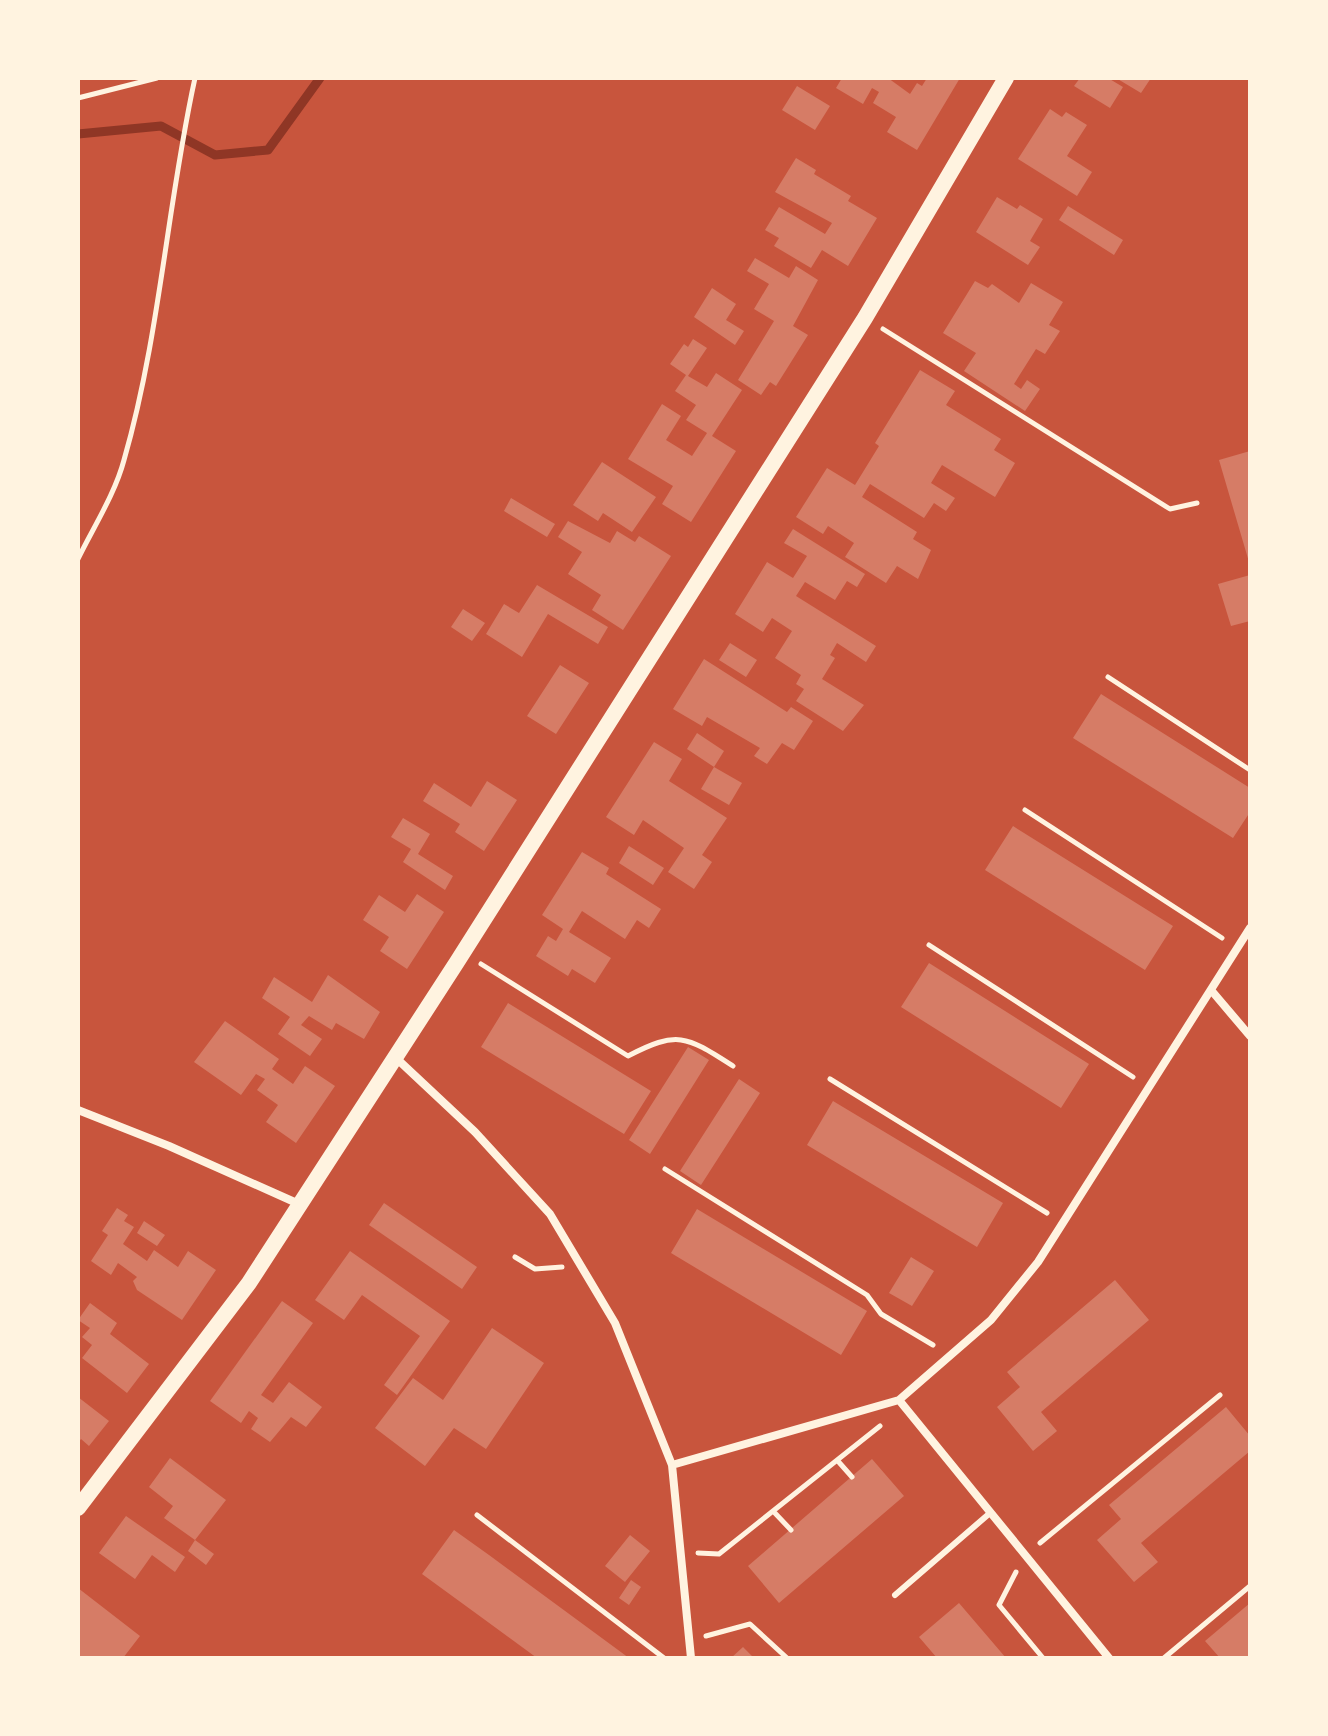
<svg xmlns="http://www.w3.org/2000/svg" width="1328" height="1736" font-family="Barlow,sans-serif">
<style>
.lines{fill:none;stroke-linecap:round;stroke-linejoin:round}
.stream{stroke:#8f3625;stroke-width:9}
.building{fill:#d67c66}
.path{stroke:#fff3e0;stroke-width:5}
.service{stroke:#fff3e0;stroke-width:6}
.minor{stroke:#fff3e0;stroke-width:8}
.secondary{stroke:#fff3e0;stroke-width:16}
</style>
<rect width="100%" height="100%" fill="#c8553d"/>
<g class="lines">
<path class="stream" d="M78,134L161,126L215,155L268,150L320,78"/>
</g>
<path class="building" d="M842,78H888L910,94L917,83L922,86L927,78H960L917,150L887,132L896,117L873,103L879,92L872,88L863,104L836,88Z
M1080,78H1108L1123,87L1110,108L1074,86Z
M1116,78H1151L1141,93Z
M797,86L830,106L815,130L782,110Z
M1050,109L1062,117L1066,112L1087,125L1067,156L1092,172L1077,196L1018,159Z
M796,158L816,170L814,174L851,196L848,201L877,218L848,266L822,250L811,268L774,246L779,238L765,230L779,207L825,234L832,223L775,192Z
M997,197L1017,209L1020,205L1043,219L1030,241L1040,247L1028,265L976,232Z
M1068,206L1123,240L1114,255L1059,220Z
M755,258L789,278L796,266L818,280L793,326L808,335L776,386L770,382L761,395L738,380L774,321L754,309L769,284L747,271Z
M975,281L988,288L992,284L1019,303L1031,283L1063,302L1049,325L1060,331L1045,354L1036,349L1014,384L1021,389L1027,380L1040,389L1025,411L964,371L976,353L943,333Z
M712,288L736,304L726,320L744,331L735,345L694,317Z
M693,339L707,348L688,376L707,387L716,373L742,390L712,436L736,451L691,522L662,504L673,486L628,459L662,404L681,416L666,440L692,456L707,433L686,420L696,405L675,391L686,375L670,364L684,344L688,347Z
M920,370L955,391L946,405L1001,439L994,450L1015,463L995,497L942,465L931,483L955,498L946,511L934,503L924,518L870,484L862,497L917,532L913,539L931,550L918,579L897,566L886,583L845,557L854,543L828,526L823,534L796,517L827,468L855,485L879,446L875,443Z
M1250,451V561L1249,562L1219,460Z
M602,462L656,497L632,532L603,513L598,521L573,505Z
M511,498L555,524L547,537L504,511Z
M568,521L610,543L617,531L635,542L639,536L671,556L623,630L592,610L601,595L568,574L582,552L558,537Z
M793,529L865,574L857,587L847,581L835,600L805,582L796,596L876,646L866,662L837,643L830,655L835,658L822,679L864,705L843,731L796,701L804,689L796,684L801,675L775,658L792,631L772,618L763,632L735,614L767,562L793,578L807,556L784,543Z
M1250,575V621L1231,626L1218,584Z
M537,585L608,627L598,644L548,614L522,657L486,634L504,604L519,613Z
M463,609L485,623L472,641L451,627Z
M730,643L757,660L746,677L719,660Z
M704,659L787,712L791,707L813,721L794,750L782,743L767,764L754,756L760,748L707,717L702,726L673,709Z
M560,665L589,683L556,734L527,716Z
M1101,694L1250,788V812L1233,838L1073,738Z
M697,733L724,751L714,767L687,749Z
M654,742L682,759L669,781L727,818L702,855L712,862L694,889L668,872L684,848L643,820L634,835L606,817Z
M714,767L742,783L729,805L701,789Z
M487,781L517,800L484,851L455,832L460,824L423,801L434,783L471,807Z
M403,818L430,834L418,854L453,876L445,890L403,862L411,849L391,837Z
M1013,826L1173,926L1145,970L985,870Z
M629,846L664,868L653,885L619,863Z
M582,852L609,868L606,874L661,909L649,928L637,920L625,939L582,911L569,932L611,958L595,983L572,969L568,976L536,956L548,936L556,941L563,929L542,915Z
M417,894L444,912L407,969L380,951L389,937L363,920L379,895L405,912Z
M929,963L1089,1064L1061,1108L901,1007Z
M328,975L380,1012L364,1039L336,1023L332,1030L309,1016L301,1025L322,1039L310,1056L278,1034L290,1017L262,998L274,977L312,1002Z
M508,1003L651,1091L624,1134L481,1047Z
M225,1021L279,1059L272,1069L293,1084L305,1066L335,1086L296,1143L266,1122L278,1105L257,1090L265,1079L256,1074L241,1095L194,1062Z
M688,1047L709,1060L650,1154L629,1140Z
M739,1079L760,1093L701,1185L680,1171Z
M833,1101L1003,1203L977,1247L807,1145Z
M384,1203L477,1267L462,1289L369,1225Z
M117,1208L128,1215L124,1221L134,1227L123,1244L147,1261L154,1250L178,1267L188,1251L216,1270L182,1320L137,1290L133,1281L137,1277L118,1263L111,1275L91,1261L108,1235L102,1231Z
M697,1209L867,1311L841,1355L671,1253Z
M144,1221L165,1235L157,1246L137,1233Z
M350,1251L450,1321L397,1395L384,1385L420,1336L362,1295L344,1320L315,1300Z
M911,1257L934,1271L912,1306L889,1293Z
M1115,1280L1149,1320L1041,1412L1057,1431L1033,1451L997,1407L1020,1387L1007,1372Z
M282,1301L313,1323L261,1395L273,1403L289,1382L322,1407L306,1427L291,1417L270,1442L251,1429L258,1418L249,1411L241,1423L210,1401Z
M90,1303L117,1323L110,1334L149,1364L127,1393L82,1358L92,1345L82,1337L90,1328L78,1320Z
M492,1328L544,1363L486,1449L454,1428L425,1466L375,1428L413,1378L443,1400Z
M78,1397L109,1421L89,1446L81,1439L78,1443Z
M1226,1407L1250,1436V1451L1141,1543L1158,1562L1134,1582L1097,1540L1121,1519L1109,1505Z
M170,1458L226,1500L195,1540L164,1518L173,1506L149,1487Z
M872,1459L904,1496L779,1603L748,1566Z
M126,1516L185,1557L175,1572L152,1555L135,1579L99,1553Z
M454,1530L489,1555L629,1658H537L481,1617L422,1574Z
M630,1535L650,1551L625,1582L605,1566Z
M195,1540L214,1554L206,1565L188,1551Z
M631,1580L641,1587L629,1605L619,1598Z
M78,1588L140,1636L123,1658L78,1657Z
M959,1603L1006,1658H937L919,1637Z
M1250,1603V1658H1220L1205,1641Z
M743,1647L754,1658H731Z"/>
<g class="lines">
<path class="path" d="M78,98L157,78
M883,329L1170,509L1197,503
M78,559C93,528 115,494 124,460C160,335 167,205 195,78
M1108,677L1250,770
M1025,810L1222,938
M929,945L1133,1077
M481,964L628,1056C678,1030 686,1036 733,1066
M830,1079L1047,1213
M665,1169L867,1295L881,1314L933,1345
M515,1257L535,1269L562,1267
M837,1460L852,1477
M773,1511L791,1530
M477,1515L664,1658
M1040,1543L1220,1395
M698,1553L719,1554L880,1426
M1016,1572L999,1605L1043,1658
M706,1636L750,1624L787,1658
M1164,1658L1250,1586"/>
<path class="service" d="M895,1595L990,1513"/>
<path class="minor" d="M1211,990L1250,1036
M395,1057L475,1132L550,1214L615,1323L672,1465L691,1658
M78,1110L169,1146L299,1204
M899,1400L1109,1658
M672,1465L899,1400L991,1320L1038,1262L1250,928"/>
<path class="secondary" d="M78,1508L249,1283L457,962L865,318L1006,78"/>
</g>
<rect width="1328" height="1736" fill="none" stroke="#fff3e0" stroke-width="160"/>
</svg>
